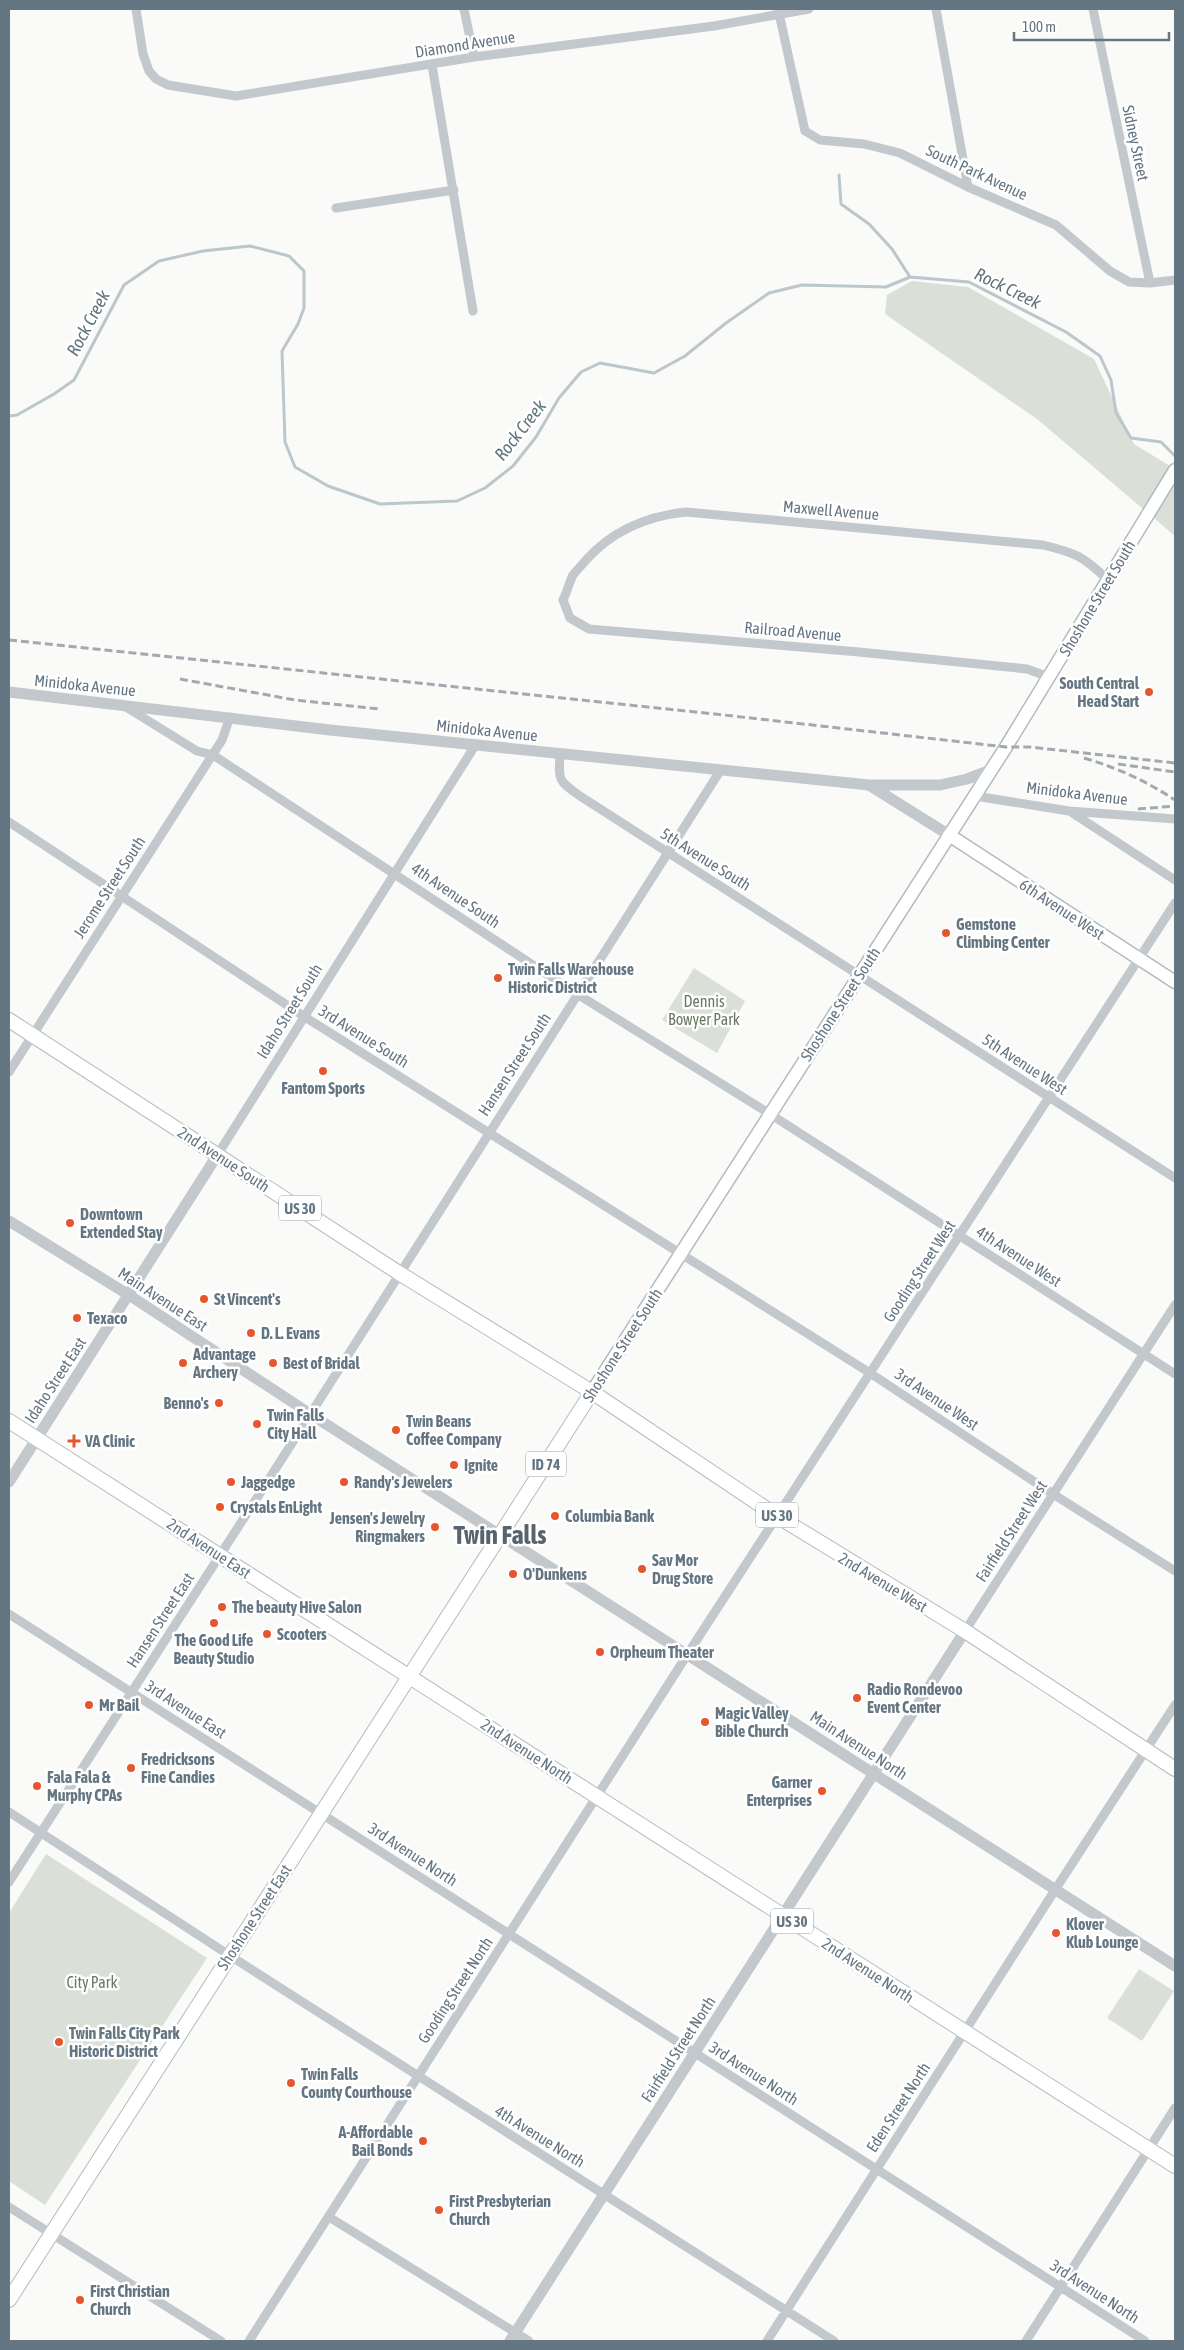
<svg xmlns="http://www.w3.org/2000/svg" width="1184" height="2350" font-family="'Asap Condensed',sans-serif">
<style>
.green{fill:#dadfd7}
.lines{fill:none;stroke-linecap:round;stroke-linejoin:round}
.stream{stroke:#bbc7cb;stroke-width:3}
.secondary-casing{stroke:#b3babf;stroke-width:15}
.primary-casing{stroke:#b5babe;stroke-width:16}
.minor{stroke:#c3c8cc;stroke-width:9}
.tertiary{stroke:#c3c8cc;stroke-width:11}
.secondary{stroke:#fff;stroke-width:12}
.primary{stroke:#fff;stroke-width:14}
.rail{stroke:#a2aab0;stroke-width:3;stroke-dasharray:8 4;stroke-linecap:butt}
.poi-dot{fill:#e4572e;stroke:#fff;stroke-width:2}
.labels{text-anchor:middle;dominant-baseline:central;stroke-width:5;stroke-linejoin:round;paint-order:stroke}
.shield{fill:#fff;stroke:#939fa8;stroke-width:1}
.shield-label{font-size:15px;font-weight:bold;fill:#657683}
.street-label{font-size:16px;fill:#657683;stroke:#fff}
.poi-label{font-size:16px;font-weight:bold;fill:#657683;stroke:#fff;text-anchor:start}
.park-label{font-size:16px;fill:#687a64;stroke:#fff}
.water-label{font-size:18px;font-style:italic;fill:#60757c;stroke:#fff}
.town-label{font-size:26px;font-weight:bold;fill:#57646e;stroke:#fff}
</style>
<rect width="100%" height="100%" fill="#fafaf8"/>
<path class="green" d="M912,281L968,287L1094,359L1134,444L1175,469V536L1037,419L885,314L887,295Z
M694,968L745,1001L717,1053L662,1020Z
M46,1854L207,1958L45,2205L9,2181V1913Z
M1139,1969L1174,1991L1142,2041L1107,2018Z"/>
<g class="lines">
<path class="stream" d="M839,175L841,204L869,224L892,249L910,277
M9,416L17,415L54,394L74,380L124,285L159,261L203,251L250,246L289,256L304,271V308L298,324L282,351L285,442L295,467L328,486L380,504L457,501L485,488L513,466L536,437L559,398L581,372L600,363L654,373L685,356L726,323L769,293L802,285L886,287L910,277L969,282L1066,332L1100,356L1111,380L1116,413L1131,438L1161,442L1175,456"/>
<defs>
<path id="secondary" d="M949,835L1175,982
M592,1392L1006,747L1175,470"/>
<path id="primary" d="M9,1020L399,1273L592,1392L777,1516L965,1631L1175,1769
M9,1421L1175,2166
M9,2300L592,1392"/>
</defs>
<use href="#secondary" class="secondary-casing"/>
<use href="#primary" class="primary-casing"/>
<path class="minor" d="M136,9L143,54L149,71L156,79L168,85L236,96L474,57L714,26L809,9
M464,9L474,57
M778,9L805,131L820,140L864,144L900,153L968,187L1056,225L1110,271L1129,282L1150,283L1175,280
M936,9L968,187
M1093,9L1150,283
M432,65L473,311
M336,208L454,190
M1049,677L1027,669L859,652L589,629L570,618L563,600C567,592 569,583 573,575C577,570 582,565 586,560C613,530 647,516 686,512L1043,545C1076,553 1083,556 1108,580
M126,707L197,751L213,755L577,994L770,1114L1175,1374
M560,755C558,781 559,781 580,796L1175,1178
M975,796L1069,811L1175,819
M1071,812L1175,880
M9,822L305,1017L870,1373L1053,1494L1175,1571
M9,1072L222,740L230,717
M218,1154L476,744
M9,1614L1145,2341
M965,1631L1175,1305
M9,1812L246,1966L834,2341
M9,1882L264,1487L720,771
M9,2207L221,2341
M329,2217L529,2341
M249,2341L687,1655L1175,903
M767,2341L1055,1890L1175,1705
M1026,2341L1175,2108"/>
<path class="tertiary" d="M9,692L330,730L869,785L949,835
M869,785H940L967,779L991,770
M9,1221L129,1295L318,1419L1175,1966
M9,1482L218,1154
M510,2341L965,1631"/>
<use href="#secondary" class="secondary"/>
<use href="#primary" class="primary"/>
<path class="rail" d="M9,640L724,715L1006,747H1030L1175,763
M180,679L295,700L379,709
M1084,758C1118,768 1146,781 1175,800
M1118,764L1175,772
M1138,809L1175,806"/>
</g>
<g class="poi-dot">
<circle cx="1149" cy="692" r="5"/>
<circle cx="946" cy="933" r="5"/>
<circle cx="498" cy="978" r="5"/>
<circle cx="323" cy="1071" r="5"/>
<circle cx="70" cy="1223" r="5"/>
<circle cx="204" cy="1299" r="5"/>
<circle cx="77" cy="1318" r="5"/>
<circle cx="251" cy="1333" r="5"/>
<circle cx="183" cy="1363" r="5"/>
<circle cx="273" cy="1363" r="5"/>
<circle cx="219" cy="1403" r="5"/>
<circle cx="257" cy="1424" r="5"/>
<circle cx="396" cy="1430" r="5"/>
<path d="M71.5 1433.5h5v5h5v5h-5v5h-5v-5h-5v-5h5z"/>
<circle cx="454" cy="1465" r="5"/>
<circle cx="231" cy="1482" r="5"/>
<circle cx="344" cy="1482" r="5"/>
<circle cx="220" cy="1507" r="5"/>
<circle cx="555" cy="1516" r="5"/>
<circle cx="435" cy="1527" r="5"/>
<circle cx="642" cy="1569" r="5"/>
<circle cx="513" cy="1574" r="5"/>
<circle cx="222" cy="1607" r="5"/>
<circle cx="214" cy="1623" r="5"/>
<circle cx="267" cy="1634" r="5"/>
<circle cx="600" cy="1652" r="5"/>
<circle cx="857" cy="1698" r="5"/>
<circle cx="89" cy="1705" r="5"/>
<circle cx="705" cy="1722" r="5"/>
<circle cx="131" cy="1768" r="5"/>
<circle cx="37" cy="1786" r="5"/>
<circle cx="822" cy="1791" r="5"/>
<circle cx="1056" cy="1933" r="5"/>
<circle cx="59" cy="2042" r="5"/>
<circle cx="291" cy="2083" r="5"/>
<circle cx="423" cy="2141" r="5"/>
<circle cx="439" cy="2210" r="5"/>
<circle cx="80" cy="2300" r="5"/>
</g>
<g class="labels">
<g class="shield">
<rect x="279" y="1195.5" width="42" height="25" rx="4"/>
<rect x="526" y="1451.5" width="40" height="25" rx="4"/>
<rect x="756" y="1502.5" width="42" height="25" rx="4"/>
<rect x="771" y="1908.5" width="42" height="25" rx="4"/>
</g>
<g class="shield-label">
<text x="300" y="1208">US 30</text>
<text x="546" y="1464">ID 74</text>
<text x="777" y="1515">US 30</text>
<text x="792" y="1921">US 30</text>
</g>
<g class="street-label">
<text transform="translate(465 44) rotate(-9)">Diamond Avenue</text>
<text transform="translate(1136 143) rotate(78)">Sidney Street</text>
<text transform="translate(977 172) rotate(25)">South Park Avenue</text>
<text transform="translate(831 510) rotate(5)">Maxwell Avenue</text>
<text transform="translate(1097 598) rotate(-59)">Shoshone Street South</text>
<text transform="translate(793 631) rotate(5)">Railroad Avenue</text>
<text transform="translate(85 685) rotate(6)">Minidoka Avenue</text>
<text transform="translate(487 730) rotate(6)">Minidoka Avenue</text>
<text transform="translate(1077 793) rotate(7)">Minidoka Avenue</text>
<text transform="translate(706 859) rotate(32)">5th Avenue South</text>
<text transform="translate(109 887) rotate(-57)">Jerome Street South</text>
<text transform="translate(456 895) rotate(34)">4th Avenue South</text>
<text transform="translate(1062 909) rotate(33)">6th Avenue West</text>
<text transform="translate(840 1004) rotate(-57)">Shoshone Street South</text>
<text transform="translate(289 1011) rotate(-58)">Idaho Street South</text>
<text transform="translate(364 1036) rotate(32)">3rd Avenue South</text>
<text transform="translate(514 1064) rotate(-57)">Hansen Street South</text>
<text transform="translate(1025 1064) rotate(33)">5th Avenue West</text>
<text transform="translate(224 1159) rotate(33)">2nd Avenue South</text>
<text transform="translate(1019 1256) rotate(33)">4th Avenue West</text>
<text transform="translate(919 1271) rotate(-57)">Gooding Street West</text>
<text transform="translate(163 1299) rotate(33)">Main Avenue East</text>
<text transform="translate(622 1345) rotate(-57)">Shoshone Street South</text>
<text transform="translate(55 1380) rotate(-57)">Idaho Street East</text>
<text transform="translate(937 1399) rotate(34)">3rd Avenue West</text>
<text transform="translate(1011 1531) rotate(-57)">Fairfield Street West</text>
<text transform="translate(209 1548) rotate(33)">2nd Avenue East</text>
<text transform="translate(883 1582) rotate(31)">2nd Avenue West</text>
<text transform="translate(160 1620) rotate(-57)">Hansen Street East</text>
<text transform="translate(186 1709) rotate(33)">3rd Avenue East</text>
<text transform="translate(859 1745) rotate(33)">Main Avenue North</text>
<text transform="translate(527 1751) rotate(33)">2nd Avenue North</text>
<text transform="translate(413 1854) rotate(33)">3rd Avenue North</text>
<text transform="translate(254 1917) rotate(-57)">Shoshone Street East</text>
<text transform="translate(868 1970) rotate(33)">2nd Avenue North</text>
<text transform="translate(455 1990) rotate(-57)">Gooding Street North</text>
<text transform="translate(678 2049) rotate(-57)">Fairfield Street North</text>
<text transform="translate(754 2073) rotate(33)">3rd Avenue North</text>
<text transform="translate(898 2107) rotate(-57)">Eden Street North</text>
<text transform="translate(540 2136) rotate(32)">4th Avenue North</text>
<text transform="translate(1095 2291) rotate(33)">3rd Avenue North</text>
</g>
<g class="poi-label">
<text x="1139" y="683" text-anchor="end">South Central<tspan x="1139" dy="18">Head Start</tspan></text>
<text x="956" y="924">Gemstone<tspan x="956" dy="18">Climbing Center</tspan></text>
<text x="508" y="969">Twin Falls Warehouse<tspan x="508" dy="18">Historic District</tspan></text>
<text x="323" y="1088" text-anchor="middle">Fantom Sports</text>
<text x="80" y="1214">Downtown<tspan x="80" dy="18">Extended Stay</tspan></text>
<text x="214" y="1299">St Vincent's</text>
<text x="87" y="1318">Texaco</text>
<text x="261" y="1333">D. L. Evans</text>
<text x="193" y="1354">Advantage<tspan x="193" dy="18">Archery</tspan></text>
<text x="283" y="1363">Best of Bridal</text>
<text x="209" y="1403" text-anchor="end">Benno's</text>
<text x="267" y="1415">Twin Falls<tspan x="267" dy="18">City Hall</tspan></text>
<text x="406" y="1421">Twin Beans<tspan x="406" dy="18">Coffee Company</tspan></text>
<text x="85" y="1441">VA Clinic</text>
<text x="464" y="1465">Ignite</text>
<text x="241" y="1482">Jaggedge</text>
<text x="354" y="1482">Randy's Jewelers</text>
<text x="230" y="1507">Crystals EnLight</text>
<text x="565" y="1516">Columbia Bank</text>
<text x="425" y="1518" text-anchor="end">Jensen's Jewelry<tspan x="425" dy="18">Ringmakers</tspan></text>
<text x="652" y="1560">Sav Mor<tspan x="652" dy="18">Drug Store</tspan></text>
<text x="523" y="1574">O'Dunkens</text>
<text x="232" y="1607">The beauty Hive Salon</text>
<text x="277" y="1634">Scooters</text>
<text x="214" y="1640" text-anchor="middle">The Good Life<tspan x="214" dy="18">Beauty Studio</tspan></text>
<text x="610" y="1652">Orpheum Theater</text>
<text x="867" y="1689">Radio Rondevoo<tspan x="867" dy="18">Event Center</tspan></text>
<text x="99" y="1705">Mr Bail</text>
<text x="715" y="1713">Magic Valley<tspan x="715" dy="18">Bible Church</tspan></text>
<text x="141" y="1759">Fredricksons<tspan x="141" dy="18">Fine Candies</tspan></text>
<text x="47" y="1777">Fala Fala &amp;<tspan x="47" dy="18">Murphy CPAs</tspan></text>
<text x="812" y="1782" text-anchor="end">Garner<tspan x="812" dy="18">Enterprises</tspan></text>
<text x="1066" y="1924">Klover<tspan x="1066" dy="18">Klub Lounge</tspan></text>
<text x="69" y="2033">Twin Falls City Park<tspan x="69" dy="18">Historic District</tspan></text>
<text x="301" y="2074">Twin Falls<tspan x="301" dy="18">County Courthouse</tspan></text>
<text x="413" y="2132" text-anchor="end">A-Affordable<tspan x="413" dy="18">Bail Bonds</tspan></text>
<text x="449" y="2201">First Presbyterian<tspan x="449" dy="18">Church</tspan></text>
<text x="90" y="2291">First Christian<tspan x="90" dy="18">Church</tspan></text>
</g>
<g class="park-label">
<text x="704" y="1001">Dennis<tspan x="704" dy="18">Bowyer Park</tspan></text>
<text x="92" y="1982">City Park</text>
</g>
<g class="water-label">
<text transform="translate(1008 288) rotate(26)">Rock Creek</text>
<text transform="translate(88 323) rotate(-62)">Rock Creek</text>
<text transform="translate(520 430) rotate(-52)">Rock Creek</text>
</g>
<g class="town-label">
<text x="500" y="1535">Twin Falls</text>
</g>
</g>
<rect width="1184" height="2350" fill="none" stroke="#657683" stroke-width="20"/>
<path d="M1014 32v8h155v-8" fill="none" stroke="#657683" stroke-width="2.5"/>
<text x="1022" y="32" font-size="15" fill="#657683" stroke="#ffffff" stroke-width="4" paint-order="stroke">100 m</text>
</svg>
